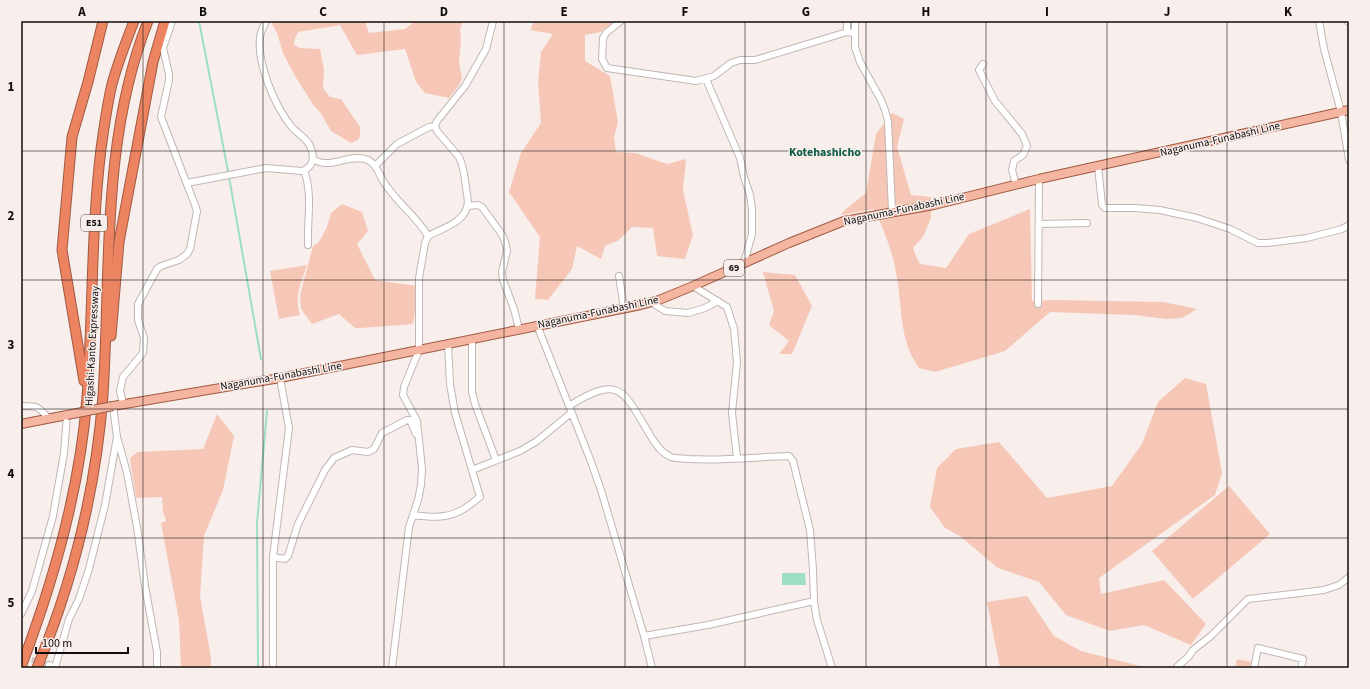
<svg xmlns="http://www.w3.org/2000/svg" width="1370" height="689" font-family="'Source Sans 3',sans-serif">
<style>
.green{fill:#f6c7b7}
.water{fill:#9ddec5}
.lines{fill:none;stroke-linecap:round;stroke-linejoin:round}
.stream{stroke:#9ddec5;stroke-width:2}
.minor-tunnel{stroke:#d5ccc9;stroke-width:6;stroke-dasharray:6 3;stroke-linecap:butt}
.minor-casing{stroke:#c0b7b4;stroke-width:8}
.major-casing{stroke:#9f5a44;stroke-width:10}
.highway-casing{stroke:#9f5a44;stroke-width:11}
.minor{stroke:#fff;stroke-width:6}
.major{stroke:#f4b5a1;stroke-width:8}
.highway{stroke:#ec8462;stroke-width:9}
.major-bridge-casing{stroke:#9f5a44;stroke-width:10;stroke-linecap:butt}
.major-bridge{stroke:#f4b5a1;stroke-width:8}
.grid{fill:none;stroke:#0f0c0b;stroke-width:1;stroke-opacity:0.55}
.labels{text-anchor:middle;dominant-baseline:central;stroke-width:3;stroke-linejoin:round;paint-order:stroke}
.shield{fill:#f8eeeb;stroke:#55504e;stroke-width:1}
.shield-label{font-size:10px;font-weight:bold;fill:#0f0c0b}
.street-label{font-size:11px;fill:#0f0c0b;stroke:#f8eeeb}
.neighbourhood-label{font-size:12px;font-weight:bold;fill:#0e5c47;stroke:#f8eeeb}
.neatline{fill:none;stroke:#0f0c0b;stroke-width:1.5}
.grid-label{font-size:13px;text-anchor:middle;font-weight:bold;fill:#0f0c0b}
</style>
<rect width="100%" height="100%" fill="#f8eeeb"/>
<path class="green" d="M275,21H365L369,33L405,29L415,21H463L460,29L461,39L459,62L462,78L459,85L449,98L425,93L416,82L405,49L357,55L340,25L298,32L295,38L294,45L300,48L320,49L324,70L323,88L330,97L341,99L360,127V136L358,140L351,143L331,131L320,112L314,106L295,76L283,53L277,33L272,24Z
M534,21H615L601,32L585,35V61L610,76L618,122L614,137L616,152L635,153L667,164L686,159L683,190L693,235L685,259L657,256L653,228L632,227L619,240L605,246L601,259L577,246L572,269L548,300L535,299L540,237L509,192L521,153L541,123L538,82L541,52L553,34L530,30Z
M892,113L904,119L897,147L911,195L931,197V218L923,237L913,248L915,254L920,264L946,268L969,234L1030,209L1032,301L1055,300L1163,302L1197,309L1182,318L1166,319L1135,315L1050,312L1005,351L935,372L919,368C898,338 903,307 896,273C893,252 883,228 874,209L841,215L845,210L866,193L876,134Z
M342,204L362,212L368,231L357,244L375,280L416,286L415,312L413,324L361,328H355L339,314L312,324L301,309L300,295L313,246L319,242L327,227L331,213Z
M307,265C301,283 294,296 300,315L279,319L270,271Z
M763,272L795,275L812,306L792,354H779L789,341L769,325L774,311Z
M1185,378L1206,384L1222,473L1215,495L1099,578L1101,594L1164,580L1206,624L1191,645L1144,625L1110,631L1066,615L1039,582L998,568L960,536L945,528L930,507L937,468L956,449L999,442L1047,498L1112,486L1142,444L1158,402Z
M217,414L234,436L223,490L204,536L200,596L211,658V668H181L179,620L161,523L166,521L163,511L162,497L136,498L130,458L138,452L203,449Z
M1229,486L1270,534L1193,599L1152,551Z
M1027,596L1054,636L1081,651L1148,668H1000L987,602Z
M1237,659L1251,662L1250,668H1235Z"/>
<path class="water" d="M782,573H805L806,585H782Z"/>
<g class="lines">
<path class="stream" d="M199,21L228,171L261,359
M258,668L257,523L267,411"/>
<path class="minor-tunnel" d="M23,657L49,665"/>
<defs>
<path id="minor" d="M621,21L606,33L603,38L602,59L607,68L696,81L714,76L731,63L740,60H755L847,32L854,33
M847,21V32
M855,21V47L860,62L881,100L885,110L888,121L892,211
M1319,21L1324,49L1341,112L1349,160
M1347,21L1349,22
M983,64L979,70L995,101L1022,134L1027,146L1023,155L1014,161L1012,170L1016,185
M706,79L740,158L744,177L750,195L752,209V234L744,263
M313,160C317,161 321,163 325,163C338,164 351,155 365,159C374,161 378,171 382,179C395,202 415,214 428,236
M375,166L397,144L429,127L435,126
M1098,166L1102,205L1105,208H1135L1160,210L1197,218L1230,229L1258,243H1268L1307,238L1342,229L1349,225
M304,170C313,195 307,219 308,245
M187,183L266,168L302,171C314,167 315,156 310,146C307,138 296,133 291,126C275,106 257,64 260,38C260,32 264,26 266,21
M468,206L478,205L482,207L503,236L506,245L507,251L502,272L503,280L514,309L519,329
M1039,224L1087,223
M619,276L624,308
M693,286L727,307L734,329L737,362L732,413L737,458
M651,302L665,311L688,313L705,308L718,301
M1038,304L1039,179
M537,325L590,459L601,490L644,636L652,668
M472,339V392L475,404L496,460
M123,403L120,391L123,377L143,353L144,338L138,320V304L157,269L161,266L179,260L187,254L190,249L197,211L195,205L161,117L169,80V74L163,48L172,21
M21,406C38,406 38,406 49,419
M569,406C620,374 623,390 650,435C655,444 661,453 671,457C676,459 683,458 689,459C722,461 756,457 789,456L793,461L810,530L813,570L814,601L817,620L832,668
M118,440L127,473L137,527L145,586L157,652V668
M472,470L520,451L537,441L571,413
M413,515C428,517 445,519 460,511C467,508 474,501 480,497L455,413L450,384L448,344
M273,557L285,559L288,556L298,524L325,470L334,458L352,450L368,452L374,449L382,433L407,420H410L416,434
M21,614L32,591L53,516L64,453L67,415
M644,636L708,625L814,601
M49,665L55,668L69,619L79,599L89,569L105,505L117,437L113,406
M273,668V557L289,428L280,378
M392,668L409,527L418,500L421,485L422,469L417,421L403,395L404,387L419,350V278L425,243L428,236C441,229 463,223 467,207C469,201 467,194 466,188C465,178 464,167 459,157L437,131L435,126L437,121L465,86L486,49L493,21
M1176,668L1189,656L1193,650L1211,636L1248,599L1292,594L1324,590L1339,585L1349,577
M1254,668L1258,648L1303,659L1301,668"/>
<path id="major" d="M113,406L280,378L641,305L659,300L693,286L789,243L844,221L934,205L1039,179L1349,110
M21,424L67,415"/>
<path id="highway" d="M111,336L119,242L153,62L165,21
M84,381L62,250L72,137L88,82L103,21
M21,667C54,580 80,490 87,397C93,314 91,231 101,149C104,127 107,105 112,84C118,62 126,42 134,21
M37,668C73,581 96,489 103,395C111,269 101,140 148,21"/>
</defs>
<use href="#minor" class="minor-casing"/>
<use href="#major" class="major-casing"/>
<use href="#highway" class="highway-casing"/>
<use href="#minor" class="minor"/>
<use href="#major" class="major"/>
<use href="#highway" class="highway"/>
<defs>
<path id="major-bridge" d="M67,415L113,406"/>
</defs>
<use href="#major-bridge" class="major-bridge-casing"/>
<use href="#major-bridge" class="major-bridge"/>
</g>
<path class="grid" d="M143,21V668M263,21V668M384,21V668M504,21V668M625,21V668M745,21V668M866,21V668M986,21V668M1107,21V668M1227,21V668M21,151H1349M21,280H1349M21,409H1349M21,538H1349"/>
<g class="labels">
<g class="shield">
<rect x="81" y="215" width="26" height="16" rx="3"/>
<rect x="724" y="260" width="20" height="16" rx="3"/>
</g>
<g class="shield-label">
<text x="94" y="223">E51</text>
<text x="734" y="268">69</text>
</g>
<g class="street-label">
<text transform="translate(1220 139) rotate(-13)">Naganuma-Funabashi Line</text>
<text transform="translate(904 209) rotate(-12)">Naganuma-Funabashi Line</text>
<text transform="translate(598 312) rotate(-12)">Naganuma-Funabashi Line</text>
<text transform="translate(92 346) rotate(-87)">Higashi-Kanto Expressway</text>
<text transform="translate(281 376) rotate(-10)">Naganuma-Funabashi Line</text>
</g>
<g class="neighbourhood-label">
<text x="825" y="152">Kotehashicho</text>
</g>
</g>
<rect width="1370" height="689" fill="none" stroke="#f8eeeb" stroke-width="44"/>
<path d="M36 647v6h92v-6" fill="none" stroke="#0f0c0b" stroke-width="2"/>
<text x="42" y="647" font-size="12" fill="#0f0c0b" stroke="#f8eeeb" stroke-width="3" paint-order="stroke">100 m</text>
<rect x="22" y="22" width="1326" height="645" class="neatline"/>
<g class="grid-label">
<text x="82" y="16">A</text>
<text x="203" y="16">B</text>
<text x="323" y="16">C</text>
<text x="444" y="16">D</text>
<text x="564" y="16">E</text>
<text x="685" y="16">F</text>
<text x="806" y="16">G</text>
<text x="926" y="16">H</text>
<text x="1047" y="16">I</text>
<text x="1167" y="16">J</text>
<text x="1288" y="16">K</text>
<text x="11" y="91">1</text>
<text x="11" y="220">2</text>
<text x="11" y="349">3</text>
<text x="11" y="478">4</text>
<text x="11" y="607">5</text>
</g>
</svg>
